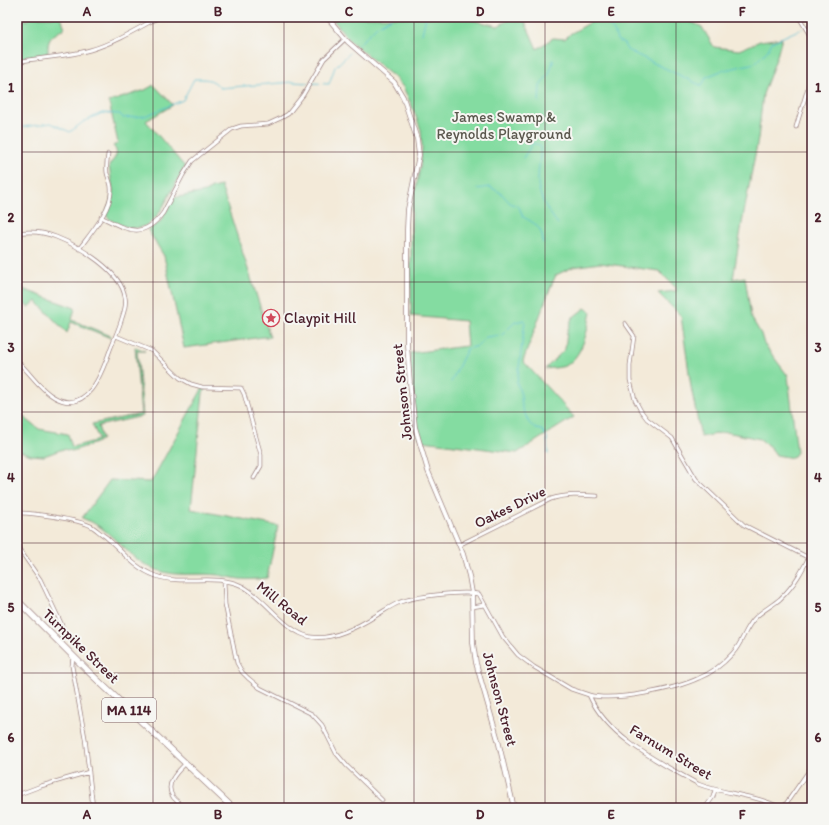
<svg xmlns="http://www.w3.org/2000/svg" width="829" height="825" font-family="Itim,sans-serif">
<style>
.green{fill:#84dca1;stroke:#677e66}
.lines{fill:none;stroke-linecap:round;stroke-linejoin:round}
.stream{stroke:#54bcd1;stroke-width:1}
.minor-casing{stroke:#9e8482;stroke-width:4.5}
.tertiary-casing{stroke:#9e8482;stroke-width:5.5}
.trunk-casing{stroke:#9e8482;stroke-width:7}
.minor{stroke:#fff;stroke-width:3}
.tertiary{stroke:#fff;stroke-width:4}
.trunk{stroke:#fff;stroke-width:5.5}
.grid{fill:none;stroke:#4a1f2b;stroke-width:1;stroke-opacity:0.55}
.labels{text-anchor:middle;dominant-baseline:central;stroke-width:4;stroke-linejoin:round;paint-order:stroke}
.shield{fill:#f6f6f2;stroke:#7e6067;stroke-width:1}
.shield-label{font-size:14px;font-weight:bold;fill:#4a1f2b}
.park-label{font-size:15px;fill:#5b584e;stroke:#f6f6f2}
.poi-label{font-size:15px;fill:#4a1f2b;stroke:#f6f6f2;text-anchor:start}
.street-label{font-size:15px;fill:#4a1f2b;stroke:#f6f6f2}
.neatline{fill:none;stroke:#4a1f2b;stroke-width:1.5}
.grid-label{font-size:13px;text-anchor:middle;font-weight:bold;fill:#4a1f2b}
</style>
<rect width="100%" height="100%" fill="#f6f6f2"/>
<filter id="ink" filterUnits="userSpaceOnUse"><feTurbulence type="fractalNoise" baseFrequency=".025" numOctaves="2"/><feDisplacementMap in="SourceGraphic" scale="8" xChannelSelector="R" yChannelSelector="G"/><feConvolveMatrix kernelMatrix="1 2 1 2 8 2 1 2 1" color-interpolation-filters="sRGB"/></filter>
<filter id="wash" filterUnits="userSpaceOnUse"><feTurbulence type="fractalNoise" baseFrequency=".012" numOctaves="4" result="noise"/><feDisplacementMap in="SourceGraphic" scale="16" xChannelSelector="R" yChannelSelector="G"/><feGaussianBlur stdDeviation="0.9" result="paint"/><feColorMatrix in="noise" values="0 0 0 0 0 0 0 0 0 0 0 0 0 0 0 0 0 1.4 0 .05"/><feComposite in="paint" operator="in"/></filter>
<g filter="url(#wash)">
<rect width="100%" height="100%" fill="#f3ead9"/>
<path class="green" d="M31,17H61L65,28C52,36 47,37 48,53L17,59V19L28,20Z
M331,17H460L498,26L514,17H523L537,49L553,38L565,39L570,34L600,17H681L702,27L714,47L739,50L760,41L782,38L777,56L763,94L758,139L742,223L733,279L745,277L751,317L761,334L764,344L788,376L797,452L793,458L776,455L771,448L760,439L726,432L701,437L691,387L681,316L658,293L676,291V288L659,271L600,263L573,267L556,275L551,286L523,361L574,417L517,453L423,441L418,436L415,426L410,353L467,346L465,321L411,316V228L412,206L420,168L422,148L421,130L412,106L403,87L394,77L350,41Z
M154,85L173,105L146,121L185,167C180,176 175,185 170,194C160,213 149,235 124,226C117,224 109,220 105,214L113,197V190L109,166C113,159 121,154 113,146L118,143L109,102L145,90Z
M221,186L270,337H263L184,348L164,256L148,230L160,222L173,198L205,192L212,188Z
M17,287L75,308L72,320L111,336V338L71,322L67,333L36,301L29,307L17,300Z
M585,308L591,312C587,331 584,353 567,365C562,368 551,368 545,369L565,349L567,332L572,318Z
M135,347L145,351H137L143,416L98,426L102,439L96,443L72,451L63,449L44,456L31,455L17,450V412L39,429L68,434L72,447L95,441L99,439L92,424L141,414Z
M202,389H206L203,393L191,509L278,526L267,578C258,579 248,580 239,579C232,578 225,576 218,575C188,572 168,580 141,562C120,548 107,526 82,518L110,480L151,482Z"/>
<g class="lines">
<path class="stream" d="M608,17L606,22L614,31L617,40L624,44L627,50L702,86L706,77L721,71L755,63L768,50L772,42L803,28
M808,26L812,25
M422,34L426,17
M358,45L377,26L392,17
M312,83L329,84L335,67L350,53
M539,102L540,86L549,74L553,62V60
M17,128L51,123L70,132L83,122L102,113L120,114L123,118L145,116L183,100L194,79C205,79 213,78 220,88L293,82L309,83
M523,158L533,143L540,146C541,158 538,168 538,180C538,197 548,211 558,224
M477,189L490,187L501,193L510,203L519,207L523,217C535,223 543,228 543,243
M525,321L517,383L521,395L522,407L529,423L536,429L542,430L547,437L548,454
M451,382L467,349L478,346L486,337L502,335L515,322L525,320"/>
</g>
</g>
<g filter="url(#ink)">
<g class="lines">
<defs>
<path id="minor" d="M799,17L812,39
M17,62C41,57 66,57 90,50C114,43 137,29 159,17
M796,127L810,81L812,78
M101,217C126,229 142,241 163,213L183,175L192,161L232,129L241,126L268,124L281,118L288,114L303,95L324,59L345,39
M17,233C30,231 44,232 56,237C79,246 121,271 125,297C127,304 124,312 122,318C119,329 114,339 110,350C102,373 87,416 54,397C39,389 30,372 17,361
M79,249C90,234 113,208 111,188C111,183 108,178 107,173C106,167 107,160 108,154
M625,323L634,336L630,365V380L635,400L641,411L647,419L672,438L696,479L744,525L809,558
M116,336L152,351L180,378L191,384L202,387L241,388L244,394L261,455V466L254,478
M17,513C31,512 79,520 91,526C96,529 101,534 106,537C122,551 134,568 156,576C183,586 215,573 242,586C265,598 281,626 304,635C326,644 358,627 377,615C384,611 391,606 398,603C414,596 461,591 479,594L503,637L518,655L534,667L571,689L589,695C608,738 659,762 698,784C723,794 758,795 781,808
M459,545L551,499C566,494 581,495 597,496
M17,546L40,579L61,623L65,634L60,644
M224,581L225,604L235,654L237,663L242,672L248,678L260,688L312,714L322,725L336,753L347,766L382,800
M472,607L484,605
M73,656L72,666L85,738L93,808
M589,695C614,702 676,689 699,678C712,673 724,663 733,653C742,643 745,629 754,619C761,611 772,606 780,599C795,585 803,569 812,551
M17,795L41,786L89,772
M184,808C181,804 176,801 173,797C164,784 177,772 185,764
M705,808L713,797L715,790
M783,808L812,766"/>
<path id="tertiary" d="M327,17L348,42L394,82L403,97L417,139L419,155L408,209L407,229V345L410,383L415,427L428,471L463,554L469,576L472,593L473,643L476,663L498,740L514,808"/>
<path id="trunk" d="M17,600L91,674L233,808"/>
</defs>
<use href="#minor" class="minor-casing"/>
<use href="#tertiary" class="tertiary-casing"/>
<use href="#trunk" class="trunk-casing"/>
<use href="#minor" class="minor"/>
<use href="#tertiary" class="tertiary"/>
<use href="#trunk" class="trunk"/>
</g>
</g>
<path class="grid" d="M153,17V808M284,17V808M414,17V808M545,17V808M676,17V808M17,152H812M17,282H812M17,412H812M17,543H812M17,673H812"/>
<defs>
<symbol id="sight-ring" viewBox="-11 -11 22 22"><circle r="9.5" fill="#f6f6f2" stroke="#d1495b" stroke-width="1.5"/><path d="M0-6L1.8-2.2L6-1.7L2.9 1.2L3.7 5.4L0 3.3L-3.7 5.4L-2.9 1.2L-6-1.7L-1.8-2.2Z" fill="#d1495b"/></symbol>
</defs>
<g fill-rule="evenodd">
<use href="#sight-ring" x="261" y="308" width="20" height="20"/>
</g>
<g class="labels">
<rect class="shield" x="102" y="698" width="54" height="24" rx="3"/>
<g class="shield-label">
<text x="129" y="710">MA 114</text>
</g>
<g class="park-label">
<text x="504" y="117">James Swamp &amp;<tspan x="504" dy="17">Reynolds Playground</tspan></text>
</g>
<g class="poi-label">
<text x="284" y="318">Claypit Hill</text>
</g>
<g class="street-label">
<text transform="translate(402 392) rotate(-96)">Johnson Street</text>
<text transform="translate(510 507) rotate(-26)">Oakes Drive</text>
<text transform="translate(282 603) rotate(39)">Mill Road</text>
<text transform="translate(81 646) rotate(44)">Turnpike Street</text>
<text transform="translate(500 699) rotate(75)">Johnson Street</text>
<text transform="translate(671 752) rotate(31)">Farnum Street</text>
</g>
</g>
<rect width="829" height="825" fill="none" stroke="#f6f6f2" stroke-width="44"/>
<rect x="22" y="22" width="785" height="781" class="neatline"/>
<g class="grid-label">
<text x="87" y="16">A</text>
<text x="218" y="16">B</text>
<text x="349" y="16">C</text>
<text x="480" y="16">D</text>
<text x="611" y="16">E</text>
<text x="742" y="16">F</text>
<text x="11" y="92">1</text>
<text x="818" y="92">1</text>
<text x="11" y="222">2</text>
<text x="818" y="222">2</text>
<text x="11" y="352">3</text>
<text x="818" y="352">3</text>
<text x="11" y="482">4</text>
<text x="818" y="482">4</text>
<text x="11" y="612">5</text>
<text x="818" y="612">5</text>
<text x="11" y="742">6</text>
<text x="818" y="742">6</text>
<text x="87" y="819">A</text>
<text x="218" y="819">B</text>
<text x="349" y="819">C</text>
<text x="480" y="819">D</text>
<text x="611" y="819">E</text>
<text x="742" y="819">F</text>
</g>
</svg>
